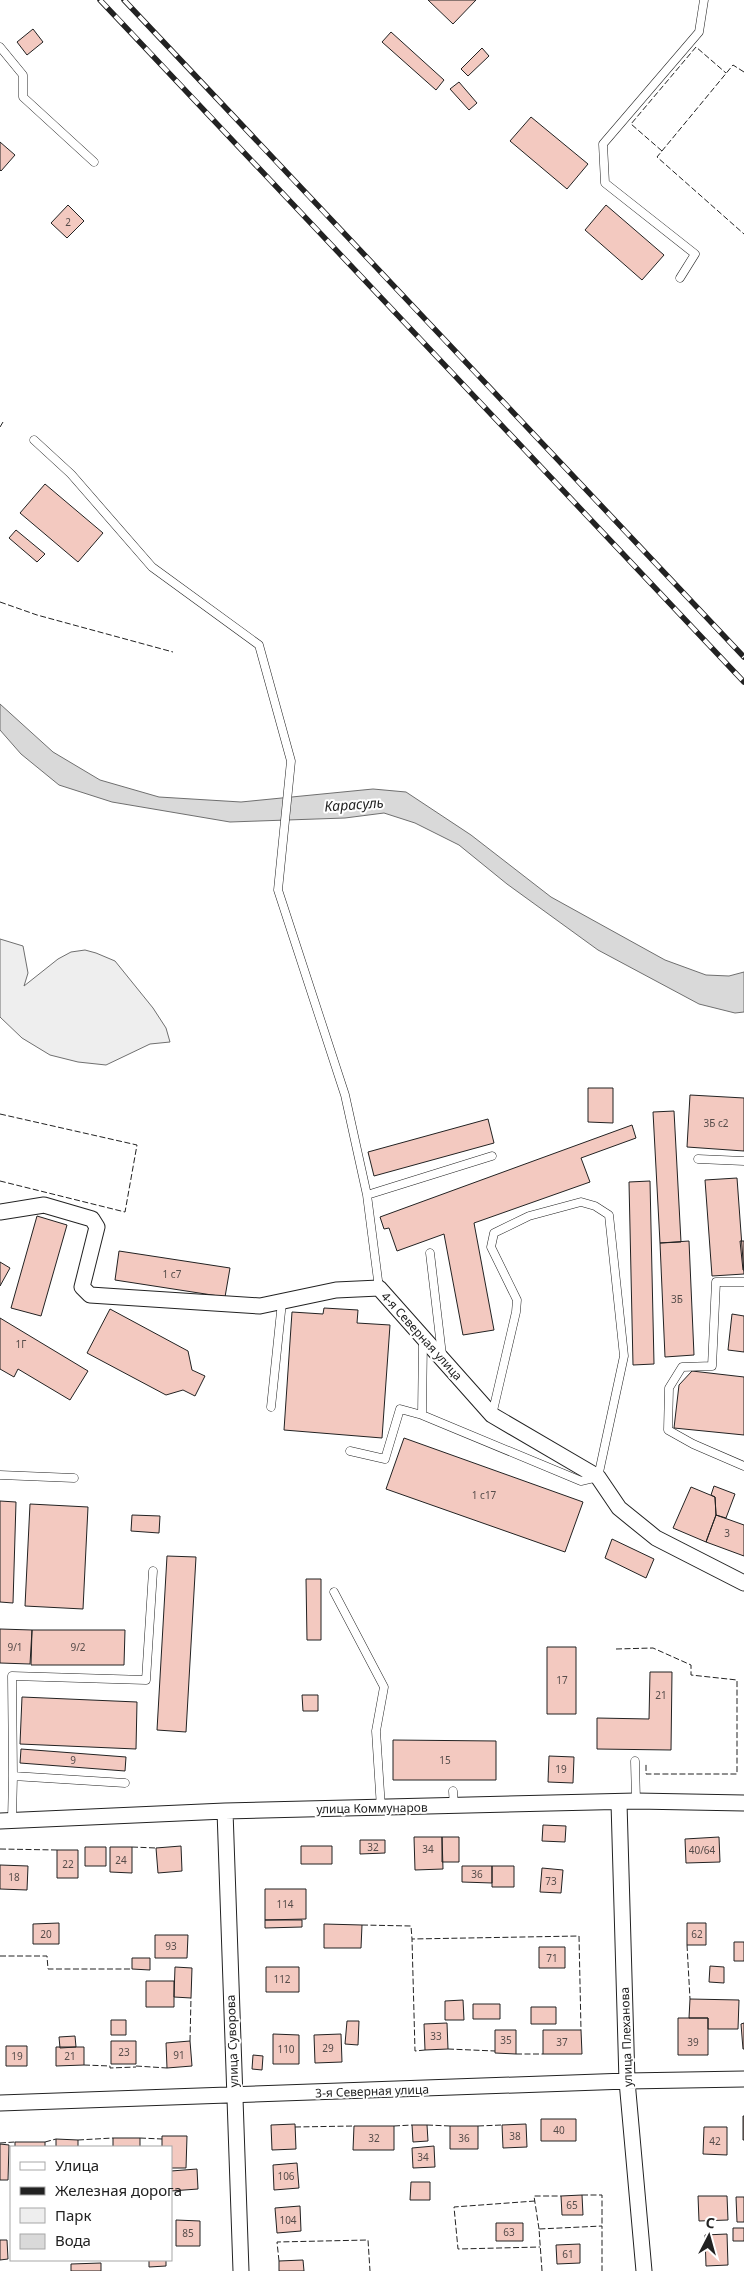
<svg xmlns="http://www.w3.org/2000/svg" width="744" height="2271" font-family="'Noto Sans',sans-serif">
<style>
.green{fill:#eee;stroke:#6f6f6f}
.water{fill:#d9d9d9;stroke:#6f6f6f}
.building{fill:#f3c9c0;stroke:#222}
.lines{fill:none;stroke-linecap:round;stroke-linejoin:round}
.lane-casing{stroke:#222;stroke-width:9}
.street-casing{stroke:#222;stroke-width:17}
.lane{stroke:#fff;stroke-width:8}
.street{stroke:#fff;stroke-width:15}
.rail-casing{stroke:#222;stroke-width:5.5}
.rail{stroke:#fff;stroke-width:4;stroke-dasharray:11;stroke-linecap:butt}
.fence{stroke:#222;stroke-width:1;stroke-dasharray:6 2.5;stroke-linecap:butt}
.labels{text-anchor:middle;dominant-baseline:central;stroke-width:4;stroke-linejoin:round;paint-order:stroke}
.number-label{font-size:10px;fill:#564c4a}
.street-label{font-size:12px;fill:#222;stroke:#fff}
.water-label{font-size:14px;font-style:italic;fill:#222;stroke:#fff}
</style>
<rect width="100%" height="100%" fill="#fff"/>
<path class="green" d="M0,939L23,946L28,973L24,986L58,959L71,952L85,950L96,953L115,961L153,1008L166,1028L170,1042L150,1044L106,1065L78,1062L50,1055L22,1038L0,1017Z"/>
<path class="water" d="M0,704L53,752L100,780L159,797L241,802L373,789L406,792L471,835L551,897L665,960L706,975L729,976L744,972V1012L735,1013L699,1004L598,950L507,884L459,845L415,823L384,813L345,818L230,822L112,802L59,785L21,754L0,730Z"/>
<path class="building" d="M428,0H476L453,24Z
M33,29L43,42L27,55L17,42Z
M391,32L444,80L436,90L382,42Z
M482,48L489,56L468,76L461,69Z
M459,82L477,103L469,110L450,89Z
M531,117L588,164L567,189L510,141Z
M0,142L15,155L1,171L0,170Z
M68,205L84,221L67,238L51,223Z
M606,205L664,255L642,280L585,230Z
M45,484L103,533L78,562L20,513Z
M16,530L45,554L37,562L9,538Z
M588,1088H613V1123L588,1122Z
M690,1095L744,1098V1151L687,1147Z
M674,1111L681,1242L660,1243L653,1112Z
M488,1119L494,1143L374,1176L368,1152Z
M632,1125L636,1138L581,1158L590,1182L474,1223L494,1330L463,1335L444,1234L397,1251L389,1228L384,1229L380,1217Z
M737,1178L744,1274L712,1276L705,1180Z
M650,1181L654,1364L633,1365L629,1182Z
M37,1216L67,1225L41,1316L11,1308Z
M689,1241L694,1355L665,1357L660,1243Z
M740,1241H744V1270H743Z
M119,1251L230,1268L225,1297L115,1280Z
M0,1262L10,1268L0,1286Z
M324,1308L358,1310L357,1323L390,1325L382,1438L284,1430L292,1312L323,1314Z
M110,1309L188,1351L192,1370L205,1376L195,1396L183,1390L166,1395L87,1353Z
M732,1314L744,1316V1352L728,1350Z
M0,1318L88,1371L70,1400L18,1369L14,1377L0,1369Z
M692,1371L744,1377V1435L674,1428L679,1385Z
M404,1438L583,1502L565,1552L386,1489Z
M714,1486L735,1494L726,1518L716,1515L715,1497L711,1495Z
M691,1487L715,1497L716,1515L706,1542L673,1528Z
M0,1501L16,1502L13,1603L0,1602Z
M30,1504L88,1507L83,1609L25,1606Z
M132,1515L160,1516L159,1533L131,1531Z
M716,1515L744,1525V1556L706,1542Z
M612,1539L654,1559L646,1578L605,1558Z
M167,1556L196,1557L186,1732L157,1730Z
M306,1579H321V1640H307Z
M0,1629L32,1630L30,1664L0,1663Z
M32,1630H125L124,1665H31Z
M547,1647H576V1714H547Z
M650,1672H672L671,1750L597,1749V1718L649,1719Z
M302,1695H318V1711H303Z
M22,1697L137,1702L136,1749L20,1744Z
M393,1740L496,1741V1780H393Z
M21,1749L126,1757L125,1771L20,1763Z
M549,1756L574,1757L573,1783L548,1782Z
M543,1825L566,1826L565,1842L542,1841Z
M414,1837H442L443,1869L415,1870Z
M442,1837H459V1862H442Z
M719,1837L720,1862L686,1863L685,1839Z
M360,1840H385V1853L360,1854Z
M181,1846L182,1871L158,1873L156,1848Z
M301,1846H332V1864H301Z
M85,1847H106V1866H85Z
M110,1847H132V1873L110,1872Z
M57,1850H78V1878H57Z
M0,1865L28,1866L27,1890L0,1889Z
M462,1866H492V1883L462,1882Z
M492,1866H514V1887H492Z
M542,1868L563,1870L561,1893L540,1892Z
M265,1889H306V1919L265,1920Z
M265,1920H302V1927L265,1928Z
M59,1923V1944H33V1924Z
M687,1923H706V1945H687Z
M324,1924L362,1925L361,1948H324Z
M155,1935H188L187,1958H155Z
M734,1942H744V1961H734Z
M539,1947H565V1968H539Z
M132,1958H150V1970L132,1969Z
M710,1966L724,1967V1983L709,1982Z
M175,1967L192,1968L191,1998L174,1997Z
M266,1967H299V1992H266Z
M146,1981H174V2007H146Z
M690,1999L739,2000L738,2029H708V2018H689Z
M463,2000L464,2020H445V2001Z
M473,2004H500V2019H473Z
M531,2007H556V2024H531Z
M678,2018H708V2055H678Z
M111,2020H126V2035H111Z
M347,2021H359L358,2045L345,2044Z
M447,2023L448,2049L425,2050L424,2024Z
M744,2023V2049H743L741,2024Z
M495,2030H516V2054L495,2053Z
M543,2030H581L582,2054H543Z
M273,2034L299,2035V2064H273Z
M341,2034L342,2062L315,2063L314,2035Z
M75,2036L76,2047L60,2048L59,2037Z
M111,2041H136V2064H111Z
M190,2041L192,2066L167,2068L166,2043Z
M6,2046H27V2066H6Z
M56,2047H84V2065L56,2066Z
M253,2055L263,2056L262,2070L252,2069Z
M743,2116H744V2140H743Z
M541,2119H576V2141H541Z
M295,2124L296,2149L272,2150L271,2125Z
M526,2124L527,2147L503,2148L502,2125Z
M412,2125H427L428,2141L413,2142Z
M354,2126H394V2150H353Z
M450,2126H478V2149H450Z
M704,2127H727V2155L703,2154Z
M162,2136H187L186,2168H171V2147H162Z
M113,2138H140V2147H113Z
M56,2139L78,2140V2147H56Z
M15,2142H45V2147H15Z
M0,2144L9,2145L8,2180H0Z
M434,2146L435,2167L413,2168L412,2148Z
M297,2163L299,2188L274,2190L273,2165Z
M197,2169L198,2189L171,2191V2171Z
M411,2182H430V2200H410Z
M582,2195L583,2215H562L561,2196Z
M698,2196H727L728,2220L699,2221Z
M736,2197H744V2222H737Z
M300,2206L301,2231L277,2233L275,2208Z
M176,2220L200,2221V2246H176Z
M496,2223H523V2241H496Z
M733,2228H744V2241H733Z
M727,2234L728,2265L706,2266L705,2235Z
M0,2240H7L8,2259L0,2260Z
M580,2244V2263L557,2264L556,2245Z
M149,2260H166V2266L149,2267Z
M303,2260L304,2271H279V2261Z
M101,2263V2271H71V2264Z"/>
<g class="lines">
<defs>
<path id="lane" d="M0,47L23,75V97L94,162
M680,278L695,254L605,183L603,144L699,32L704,0
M34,440L71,474L152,567L259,645L291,761L278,890L345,1095L367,1195L379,1288
M698,1159L744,1161
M367,1195L492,1156
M430,1253L442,1355
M744,1282H716L712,1366L682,1367L669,1388L668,1430L693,1444L744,1466
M423,1340L422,1415L581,1481L598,1477L624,1356L609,1215L595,1206L581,1202L529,1216L494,1233L491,1247L517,1300L516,1312L492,1415
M271,1407L282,1302
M350,1451L385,1459L400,1409L422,1415
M0,1475L74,1478
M334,1592L384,1687L376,1731L381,1808
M635,1761L636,1801
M13,1776L12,1676L146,1680L153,1571
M453,1791L454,1807
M12,1820L13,1776L125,1783"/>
<path id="street" d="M0,1212L44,1205L92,1219L97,1227L82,1287L90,1295L260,1306L336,1290L379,1288L492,1415L598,1477L619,1508L656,1538L744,1583
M619,1803L627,2081L644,2271
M225,1811L241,2271
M0,1821L225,1811L636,1801L744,1803
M0,2103L627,2081L744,2079"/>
</defs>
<use href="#lane" class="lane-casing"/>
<use href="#street" class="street-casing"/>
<use href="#lane" class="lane"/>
<use href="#street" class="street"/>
<defs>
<path id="rail" d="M100,0L744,682
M124,0L744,657"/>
</defs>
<use href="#rail" class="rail-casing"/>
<use href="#rail" class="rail"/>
<path class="fence" d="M744,72L733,65L657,157L744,234
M662,151L631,124L696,47L726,73
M0,427L3,422
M0,602L37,615L173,652
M0,1114L137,1145L125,1212L0,1181
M616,1649L653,1648L691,1665V1675L737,1680V1774H646V1763
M132,1847L156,1848
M0,1849L57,1850
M362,1925L411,1926L412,1939
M687,1945L690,1999
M0,1956H47L48,1969H132
M190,2041L191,1998
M448,2049L495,2051
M425,2050L415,2051L412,1939L579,1936L581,2030
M516,2054H543
M84,2065L110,2066V2068L136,2067
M136,2066L167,2068
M427,2125L450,2126
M394,2126L412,2125
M478,2126L502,2125
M295,2127L354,2126
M140,2138L162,2139
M78,2140L113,2138
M45,2142L56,2139
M0,2143L15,2142
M582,2195H602V2226
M535,2201L454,2207L458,2249L540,2247
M539,2229L534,2196H561
M279,2261L277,2242L368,2240L370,2271
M542,2271L539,2229L602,2226V2271"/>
</g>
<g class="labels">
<g class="number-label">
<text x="68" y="222">2</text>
<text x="716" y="1123">3Б с2</text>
<text x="172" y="1274">1 с7</text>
<text x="677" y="1299">3Б</text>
<text x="21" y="1344">1Г</text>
<text x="484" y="1495">1 с17</text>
<text x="727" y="1533">3</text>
<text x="15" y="1647">9/1</text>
<text x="78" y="1647">9/2</text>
<text x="562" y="1680">17</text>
<text x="661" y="1695">21</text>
<text x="73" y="1760">9</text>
<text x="445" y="1760">15</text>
<text x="561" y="1769">19</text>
<text x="373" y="1847">32</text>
<text x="428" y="1849">34</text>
<text x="702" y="1850">40/64</text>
<text x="121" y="1860">24</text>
<text x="68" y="1864">22</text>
<text x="477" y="1874">36</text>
<text x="14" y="1877">18</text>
<text x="551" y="1881">73</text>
<text x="285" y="1904">114</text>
<text x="46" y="1934">20</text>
<text x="697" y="1934">62</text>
<text x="171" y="1946">93</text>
<text x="552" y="1958">71</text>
<text x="282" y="1979">112</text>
<text x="436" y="2036">33</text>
<text x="506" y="2040">35</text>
<text x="562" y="2042">37</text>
<text x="693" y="2042">39</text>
<text x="328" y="2048">29</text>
<text x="286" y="2049">110</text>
<text x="124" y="2052">23</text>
<text x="179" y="2055">91</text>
<text x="17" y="2056">19</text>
<text x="70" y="2056">21</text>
<text x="559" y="2130">40</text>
<text x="515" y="2136">38</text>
<text x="374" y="2138">32</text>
<text x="464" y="2138">36</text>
<text x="715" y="2141">42</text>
<text x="423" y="2157">34</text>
<text x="286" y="2176">106</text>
<text x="572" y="2205">65</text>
<text x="288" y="2220">104</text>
<text x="509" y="2232">63</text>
<text x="188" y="2233">85</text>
<text x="568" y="2254">61</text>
</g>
<g class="street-label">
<text transform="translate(422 1336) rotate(48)">4-я Северная улица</text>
<text transform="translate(372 1808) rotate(-1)">улица Коммунаров</text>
<text transform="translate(626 2037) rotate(-92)">улица Плеханова</text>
<text transform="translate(232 2041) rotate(-92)">улица Суворова</text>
<text transform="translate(372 2091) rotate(-2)">3-я Северная улица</text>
</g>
<g class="water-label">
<text transform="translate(354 804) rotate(-4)">Карасуль</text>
</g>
</g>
<rect x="10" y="2146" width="162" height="115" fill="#ffffff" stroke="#a7a7a7"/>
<rect x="20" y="2162" width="25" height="8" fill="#ffffff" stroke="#a7a7a7"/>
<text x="55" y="2171" font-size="15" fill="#222222">Улица</text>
<rect x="20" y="2187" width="25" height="8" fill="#222222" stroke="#a7a7a7"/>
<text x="55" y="2196" font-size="15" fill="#222222">Железная дорога</text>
<rect x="20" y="2208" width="25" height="15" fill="#eeeeee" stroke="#a7a7a7"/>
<text x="55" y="2221" font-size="15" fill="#222222">Парк</text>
<rect x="20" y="2234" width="25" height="15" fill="#d9d9d9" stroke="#a7a7a7"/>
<text x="55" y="2246" font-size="15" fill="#222222">Вода</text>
<g transform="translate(709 2236) rotate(6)" stroke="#ffffff" stroke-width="4" paint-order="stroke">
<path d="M0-4L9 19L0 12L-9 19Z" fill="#222222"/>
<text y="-8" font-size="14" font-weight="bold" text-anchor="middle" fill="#222222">С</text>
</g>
</svg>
